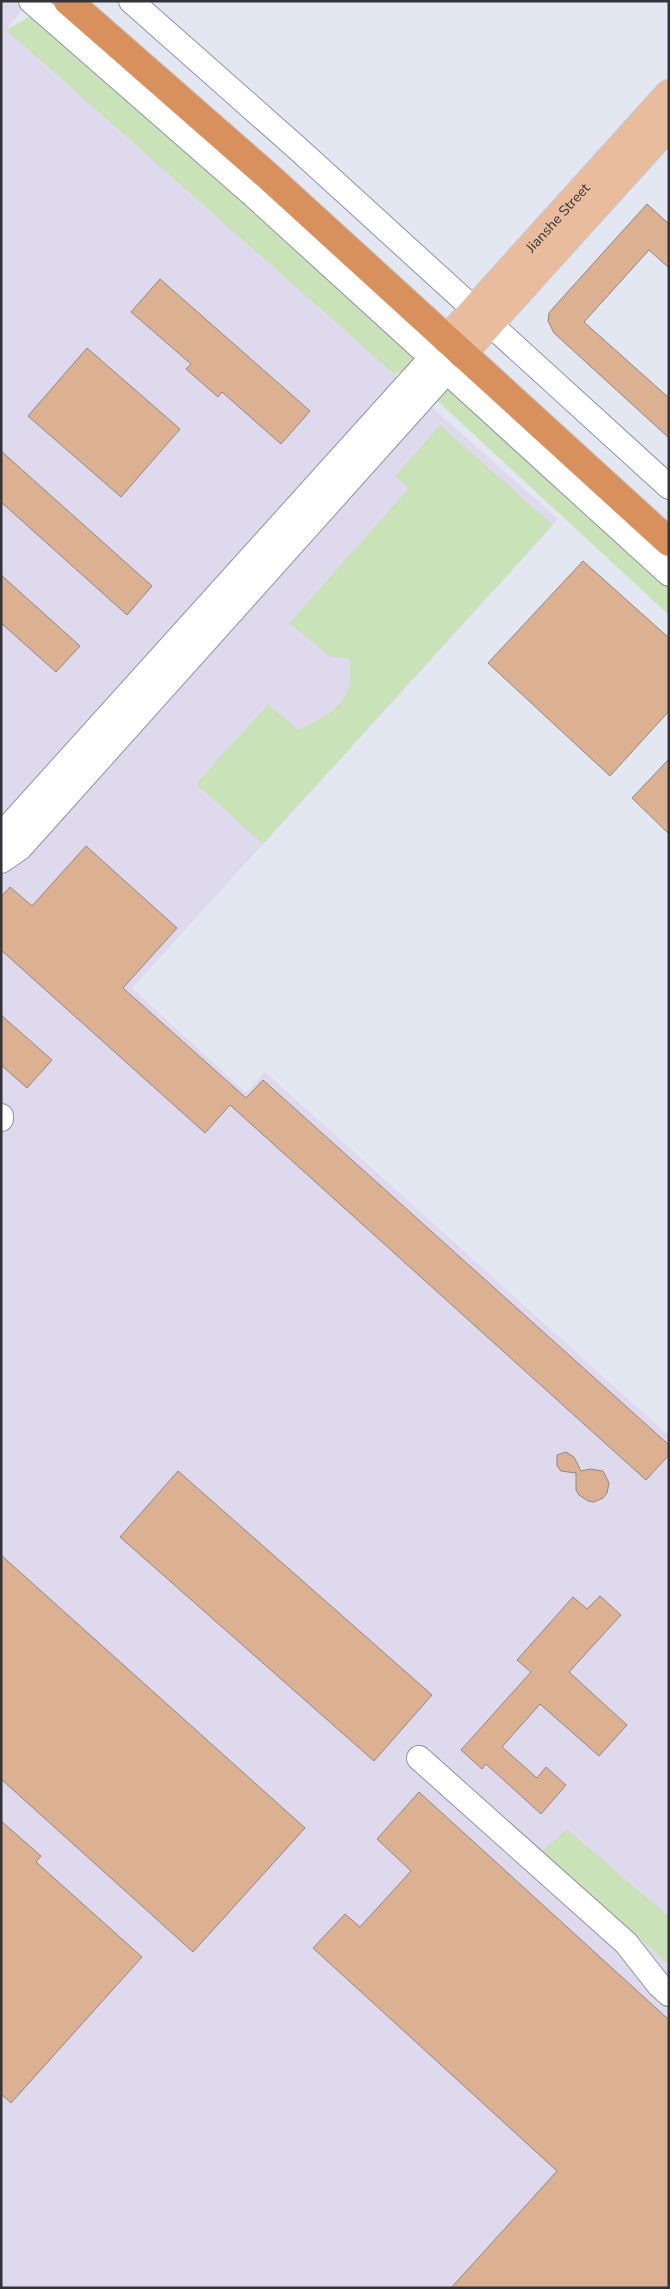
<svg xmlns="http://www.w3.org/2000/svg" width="670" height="2289" font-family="'Nunito Sans',sans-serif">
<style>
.industrial{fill:#dfd9ee}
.green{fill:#cae2b8}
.building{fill:#dbb191;stroke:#908780}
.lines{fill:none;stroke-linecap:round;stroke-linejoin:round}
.minor-casing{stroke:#8f939d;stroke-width:26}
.major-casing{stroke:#c6c6c7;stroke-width:30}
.highway-casing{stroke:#c6c6c7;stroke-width:30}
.minor{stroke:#fff;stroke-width:24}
.major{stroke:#e8bc9d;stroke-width:28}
.highway{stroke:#d8905c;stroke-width:28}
.labels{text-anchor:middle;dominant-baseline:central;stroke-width:4;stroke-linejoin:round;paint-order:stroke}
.street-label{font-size:14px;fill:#323438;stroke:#fff}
</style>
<rect width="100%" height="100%" fill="#e2e7f1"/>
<path class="industrial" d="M1,1H13L23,9L6,30L558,519L132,988L246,1093L265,1072L669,1436V2288H1Z"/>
<path class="green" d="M41,10L424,366L394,374L6,30Z
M457,381L669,574V615L428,392Z
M440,425L553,525L263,844L196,784L268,704L298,730C331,715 357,701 349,659L329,656L289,623L409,488L395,476Z
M567,1829L669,1917V1965L542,1851Z"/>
<path class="building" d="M647,204L669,224V268L649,250L584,322L669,398V438L554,333L548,321L549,313L554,307Z
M160,279L310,411L281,444L222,392L218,397L186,369L191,364L131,312Z
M87,348L180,429L121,497L28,416Z
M1,451L152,586L127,615L1,502Z
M583,561L669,638V711L610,776L488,663Z
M1,575L80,646L56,672L1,623Z
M669,759V834L632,798Z
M86,846L177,928L123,988L246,1098L263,1080L669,1445V1455L646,1480L230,1105L205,1133L1,950V897L10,887L32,906Z
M1,1015L52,1060L27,1088L1,1065Z
M566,1452L574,1457L581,1471L590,1469L603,1471L609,1483L607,1493L603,1498L594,1502L588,1501L579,1495L576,1490V1473L561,1471L557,1466V1455Z
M178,1471L432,1695L374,1761L120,1537Z
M1,1555L305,1828L193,1952L1,1779Z
M600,1596L621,1615L569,1672L627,1725L599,1756L540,1704L502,1747L537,1778L546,1767L566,1785L541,1814L486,1764L482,1769L461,1750L531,1672L517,1660L573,1597L587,1609Z
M419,1792L669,2020V2288H451L557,2171L313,1948L345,1914L360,1927L411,1871L377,1839Z
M1,1821L41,1856L36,1862L142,1957L11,2103L1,2094Z"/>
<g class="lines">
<defs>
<path id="minor" d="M31,1L253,195L669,574
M131,1L296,147L669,487
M1,835L441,347
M1,861L20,848L457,360
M1,1116V1119
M419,1758L626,1943L659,1985L669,1994"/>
<g id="major">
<path id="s1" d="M447,340L669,94"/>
<path d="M462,354L669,125"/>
</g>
<path id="highway" d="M68,1L269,177L669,542"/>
</defs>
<use href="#minor" class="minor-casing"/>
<use href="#major" class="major-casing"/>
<use href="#highway" class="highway-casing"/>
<use href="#minor" class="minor"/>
<use href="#major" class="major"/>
<use href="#highway" class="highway"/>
</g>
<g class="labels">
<g class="street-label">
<text stroke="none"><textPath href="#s1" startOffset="165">Jianshe Street</textPath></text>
</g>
</g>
<rect width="670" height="2289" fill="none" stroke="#323438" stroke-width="5"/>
</svg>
